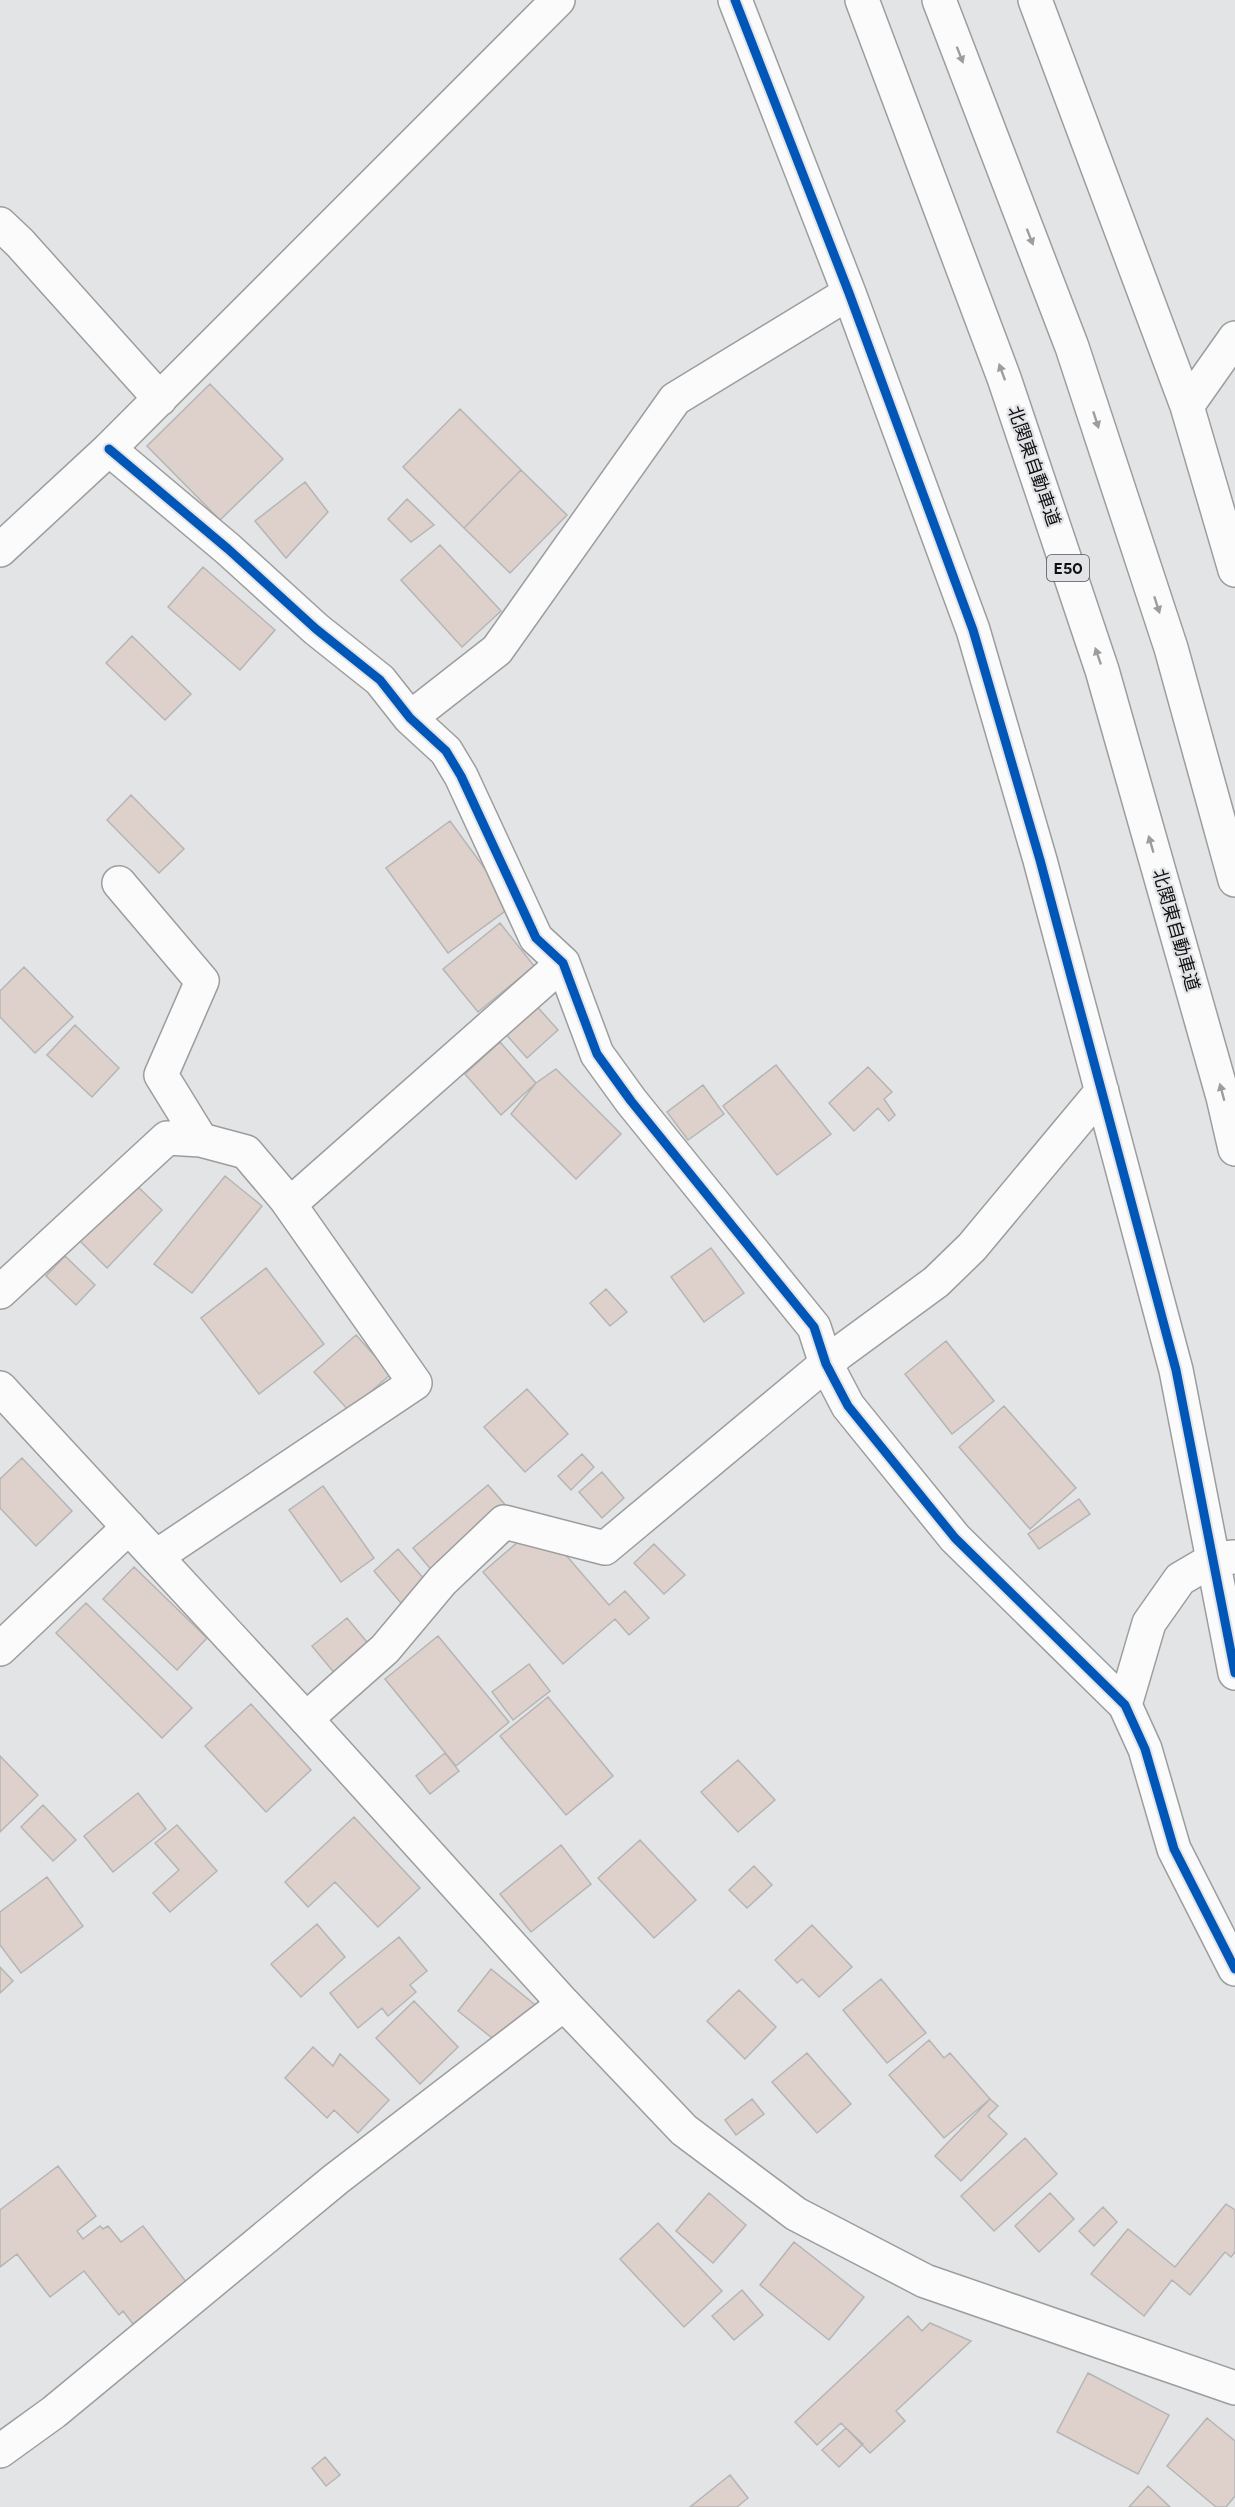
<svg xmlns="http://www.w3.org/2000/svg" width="1235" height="2507" font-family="Figtree,'Noto Sans JP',sans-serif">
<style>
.building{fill:#ded1cc;stroke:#b5b5b6;stroke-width:1.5}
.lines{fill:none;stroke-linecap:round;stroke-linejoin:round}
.street-casing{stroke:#9c9d9e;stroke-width:36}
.secondary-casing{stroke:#9c9d9e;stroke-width:36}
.highway-casing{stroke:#9c9d9e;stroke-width:36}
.street{stroke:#fbfbfb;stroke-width:33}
.secondary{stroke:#fbfbfb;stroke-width:33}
.highway{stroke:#fbfbfb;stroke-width:33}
.cycleway-casing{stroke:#e2e3e6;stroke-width:13}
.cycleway{stroke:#0057b8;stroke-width:9}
.oneway{fill:#9d9d9d}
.labels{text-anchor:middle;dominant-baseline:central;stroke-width:4.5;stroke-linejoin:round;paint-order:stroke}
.shield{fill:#e2e3e6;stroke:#4e4f50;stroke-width:1.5}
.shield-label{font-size:16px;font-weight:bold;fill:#0f0f10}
.street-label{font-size:18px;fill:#0f0f10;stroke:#e2e3e6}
</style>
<rect width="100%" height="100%" fill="#e3e4e5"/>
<path class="building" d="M210,384L283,459L220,520L147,446Z
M460,409L521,470L464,528L403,467Z
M521,470L567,515L510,573L464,528Z
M305,482L328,512L286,558L255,521Z
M407,499L434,525L411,542L388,519Z
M440,545L501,611L462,647L401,580Z
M203,567L275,630L240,670L168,607Z
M132,636L191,694L165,720L106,663Z
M131,795L184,849L159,873L107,820Z
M450,821L512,906L448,953L386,868Z
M500,923L534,966L478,1012L443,969Z
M24,967L73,1017L35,1053L0,1017V991Z
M533,1002L558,1030L527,1058L502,1030Z
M75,1025L119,1068L92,1097L47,1055Z
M500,1042L536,1083L501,1115L465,1074Z
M776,1065L831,1134L777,1175L723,1106Z
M868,1067L892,1092L884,1099L895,1115L889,1121L878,1108L854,1131L829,1103Z
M556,1069L621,1134L576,1179L511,1114L536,1083Z
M703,1085L724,1114L688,1140L667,1112Z
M225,1176L262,1206L192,1293L154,1264Z
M135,1184L162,1210L107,1268L80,1241Z
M711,1248L744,1293L704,1322L671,1277Z
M65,1256L95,1285L76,1305L46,1276Z
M266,1268L324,1344L259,1394L201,1318Z
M606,1289L627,1312L610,1326L590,1303Z
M356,1335L391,1374L349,1411L314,1372Z
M946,1341L994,1401L952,1434L905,1374Z
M527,1389L568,1434L525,1472L484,1427Z
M1004,1406L1076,1488L1030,1529L959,1447Z
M582,1454L594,1467L571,1490L558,1476Z
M22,1458L72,1511L36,1546L0,1508V1479Z
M602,1472L624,1498L602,1518L579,1492Z
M488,1485L515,1516L439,1579L413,1548Z
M323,1486L374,1558L341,1582L289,1510Z
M1079,1499L1090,1514L1039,1549L1028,1534Z
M539,1524L609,1605L625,1591L649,1618L629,1635L615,1619L563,1664L483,1572Z
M654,1544L685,1575L664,1594L634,1563Z
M398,1549L431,1587L406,1609L374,1571Z
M134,1567L207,1638L177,1670L103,1599Z
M86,1603L192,1708L162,1738L56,1633Z
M347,1618L376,1653L341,1681L312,1646Z
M438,1636L509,1722L456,1766L385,1679Z
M529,1664L550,1691L513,1720L492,1692Z
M548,1697L613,1776L566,1815L500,1736Z
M251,1704L311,1770L266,1812L205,1746Z
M445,1753L459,1771L430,1794L416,1776Z
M0,1756L38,1795L0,1832Z
M738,1760L775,1800L738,1832L701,1792Z
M138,1793L166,1829L113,1872L84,1836Z
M43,1805L76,1840L53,1861L21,1827Z
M354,1817L420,1888L378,1927L335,1882L308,1907L285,1882Z
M177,1825L217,1871L170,1912L153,1893L179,1870L155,1843Z
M640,1840L696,1900L654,1938L598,1878Z
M561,1845L591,1884L531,1932L500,1894Z
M754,1866L772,1885L747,1908L729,1890Z
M47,1877L83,1926L21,1973L0,1945V1912Z
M317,1924L345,1957L301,1997L271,1964Z
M812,1925L852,1967L819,1997L802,1979L797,1983L775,1960Z
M399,1937L427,1971L410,1985L416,1992L388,2016L382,2008L358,2028L330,1993Z
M0,1967L13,1981L0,1993Z
M491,1969L539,2008L506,2049L458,2011Z
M881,1979L926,2033L887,2063L843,2010Z
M739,1990L776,2027L745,2059L707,2021Z
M414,2001L458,2047L420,2084L376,2038Z
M929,2040L944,2058L950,2053L990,2099L944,2138L889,2075Z
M313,2047L333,2066L340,2054L389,2100L358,2133L334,2110L327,2118L285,2078Z
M807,2053L851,2104L817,2133L772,2082Z
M752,2099L764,2114L736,2135L725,2120Z
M990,2099L998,2106L988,2116L1007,2134L961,2181L935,2156Z
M1025,2138L1057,2174L994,2231L961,2196Z
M58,2166L96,2216L77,2231L83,2239L100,2226L103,2229L108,2226L121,2242L143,2226L187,2283L133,2324L123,2311L119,2315L84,2271L50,2297L17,2254L0,2267V2210Z
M709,2193L746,2225L713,2263L676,2231Z
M1050,2193L1074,2219L1039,2252L1015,2226Z
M1226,2204L1235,2210V2252L1231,2257L1225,2252L1190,2295L1172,2280L1144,2316L1091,2274L1128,2229L1175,2267Z
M1103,2207L1117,2222L1094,2246L1079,2231Z
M658,2223L722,2291L684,2327L620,2259Z
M794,2242L864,2297L829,2340L760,2285Z
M742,2290L763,2315L734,2340L712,2316Z
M908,2316L922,2331L930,2323L971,2341L896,2411L905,2421L870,2453L841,2423L817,2445L795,2422Z
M1088,2373L1169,2415L1138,2474L1057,2432Z
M1207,2418L1235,2441V2496L1226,2507H1216L1167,2466Z
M846,2428L863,2444L839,2467L822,2450Z
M325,2457L340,2475L326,2486L312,2468Z
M730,2475L748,2498L737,2507H690Z
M1148,2486L1170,2507H1129Z"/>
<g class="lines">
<defs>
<path id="street" d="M735,0L849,293L973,630L1040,860L1176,1370L1235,1673
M1035,0L1187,406L1235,570
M0,224L20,243L160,399
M1187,406L1235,338
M109,449L228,549L316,629L380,680L410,718L446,751L461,776L536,938L563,963L597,1054L631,1101L814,1327L826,1364L848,1406L955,1538L1125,1705L1145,1749L1174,1849L1235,1969
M0,550L109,449L558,0
M410,718L497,650L675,399L849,293
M119,883L202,981L161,1075L201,1140L246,1152L290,1204L563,963
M0,1292L167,1138L201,1140
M157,1556L415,1383L285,1198
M1125,1705L1149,1623L1180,1579L1214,1559L1234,1557
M306,1719L385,1649L442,1581L504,1522L605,1548L839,1353L936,1282L972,1247L1102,1091
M0,2451L54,2412L336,2179L564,2004"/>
<path id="secondary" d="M0,1388L306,1719L564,2004L684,2130L796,2214L925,2281L1235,2388
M0,1649L129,1527"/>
<path id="highway" d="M862,0L1004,378L1102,670L1223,1097L1235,1149
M939,0L1072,347L1171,648L1235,880"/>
</defs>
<use href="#street" class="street-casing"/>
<use href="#secondary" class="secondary-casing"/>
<use href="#highway" class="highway-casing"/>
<use href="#street" class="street"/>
<use href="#secondary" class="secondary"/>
<use href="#highway" class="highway"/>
<defs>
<path id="cycleway" d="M735,0L849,293L973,630L1040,860L1176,1370L1235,1673
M109,449L228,549L316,629L380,680L410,718L446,751L461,776L536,938L563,963L597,1054L631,1101L814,1327L826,1364L848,1406L955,1538L1125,1705L1145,1749L1174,1849L1235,1969"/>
</defs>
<use href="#cycleway" class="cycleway-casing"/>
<use href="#cycleway" class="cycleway"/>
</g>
<defs><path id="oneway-solid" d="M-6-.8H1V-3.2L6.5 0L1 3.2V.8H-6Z" transform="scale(1.5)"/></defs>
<g class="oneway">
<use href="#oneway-solid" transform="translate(960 55) rotate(69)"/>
<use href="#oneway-solid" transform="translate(1030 237) rotate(69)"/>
<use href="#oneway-solid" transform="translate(1002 372) rotate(-110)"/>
<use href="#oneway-solid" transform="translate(1096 420) rotate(72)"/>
<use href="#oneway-solid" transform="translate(1157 605) rotate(72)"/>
<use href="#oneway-solid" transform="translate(1098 656) rotate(-109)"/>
<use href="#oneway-solid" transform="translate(1151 844) rotate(-106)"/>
<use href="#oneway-solid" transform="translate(1222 1092) rotate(-105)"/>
</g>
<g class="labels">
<rect class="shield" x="1047" y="555" width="42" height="26" rx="4.5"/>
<g class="shield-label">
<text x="1068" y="568">E50</text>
</g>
<g class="street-label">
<text transform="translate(1034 466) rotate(71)">北関東自動車道</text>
<text transform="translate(1176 930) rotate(74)">北関東自動車道</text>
</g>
</g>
</svg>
